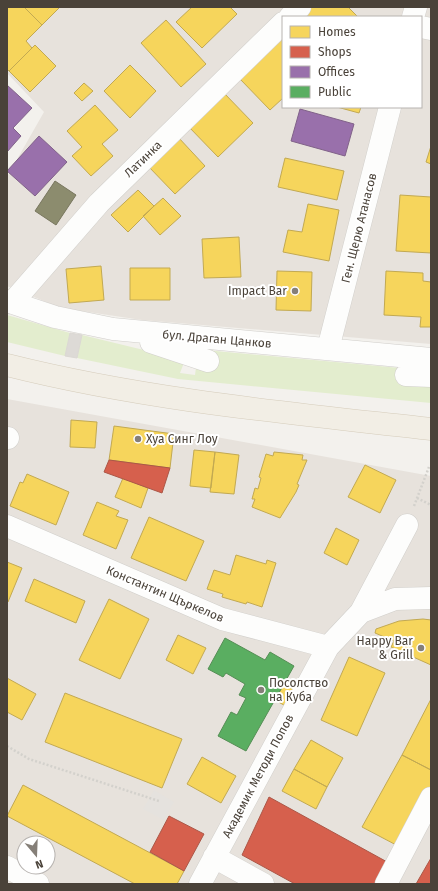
<svg xmlns="http://www.w3.org/2000/svg" width="438" height="891" font-family="'Fira Sans',sans-serif">
<style>
.residential{fill:#e7e2dc;fill-rule:evenodd}
.green{fill:#e3edce}
.parking{fill:#e5e2de}
.homes{fill:#f6d55c;stroke:#c2a952}
.shops{fill:#d6604d;stroke:#ac5747}
.offices{fill:#9970ab;stroke:#816289}
.public{fill:#5aae61;stroke:#558e55}
.industry{fill:#8c8c6e;stroke:#78765e}
.building{fill:#dddad6;stroke:#dbd8d3}
.lines{fill:none;stroke-linecap:round;stroke-linejoin:round}
.minor-casing{stroke:#d1cfcb;stroke-width:23}
.major-casing{stroke:#d5ccbb;stroke-width:23}
.path{stroke:#d3d1cc;stroke-width:2.5;stroke-dasharray:2 2;stroke-linecap:butt}
.minor{stroke:#fdfdfc;stroke-width:22}
.major{stroke:#f2eee5;stroke-width:22}
.poi-dot{fill:#857f78;stroke:#fff;stroke-width:1.5}
.labels{text-anchor:middle;dominant-baseline:central;stroke-width:4;stroke-linejoin:round;paint-order:stroke}
.street-label{font-size:12px;fill:#4a4239;stroke:#fff}
.poi-label{font-size:12px;fill:#4a4239;stroke:#fff;text-anchor:end}
</style>
<rect width="100%" height="100%" fill="#f3f1ed"/>
<path class="residential" d="M7,7H431V344L142,320L61,308L7,286V177L44,112L7,73ZM283,17H421V107H283Z
M7,399L431,476V884H7ZM24,843H48V867H24Z"/>
<path class="green" d="M7,315L70,333L65,356L7,342Z
M82,335L185,360L180,373L195,375L198,352L183,348L400,368L398,384L431,385V403L178,379L77,358Z"/>
<path class="parking" d="M154,790L174,802L164,820L143,809Z"/>
<path class="homes" d="M7,7H24L42,25L26,41L32,48L9,71L7,69Z
M24,7H60L42,25Z
M192,7H230L237,14L202,48L176,22Z
M311,7H348L358,17H300Z
M166,20L206,64L181,87L141,43Z
M283,38V98L270,110L240,79Z
M35,45L56,66L30,92L9,71Z
M130,65L156,91L130,118L104,91Z
M84,83L93,91L82,101L74,93Z
M223,92L253,123L218,157L188,126Z
M95,105L118,130L102,144L113,156L91,176L72,156L82,147L67,131Z
M337,107H361L359,113Z
M178,137L205,166L175,194L148,166Z
M431,146V164L426,162Z
M285,158L344,171L337,200L278,187Z
M138,190L154,206L128,232L111,215Z
M400,195L431,197V253L396,251Z
M163,198L181,216L160,235L143,216Z
M308,204L339,210L329,261L283,252L288,230L302,232Z
M239,237L241,277L204,278L202,239Z
M101,266L104,300L69,303L66,269Z
M130,268H170V300H130Z
M277,271L312,272L311,311L276,310Z
M386,271L423,273V281L431,282V327H420L421,317L384,315Z
M71,420L97,422L95,448L70,447Z
M114,426L174,434L170,468L109,460Z
M194,450L215,452L211,488L190,486Z
M215,452L239,455L234,494L210,492Z
M274,452L303,455L302,460H307L297,484L299,485L296,492L280,518L252,507L255,499H252L255,488L258,489L261,478L259,477L266,454L273,456Z
M365,465L396,480L380,513L348,497Z
M27,474L69,492L56,525L10,506L20,482L23,483Z
M123,478L148,488L141,508L115,497Z
M97,502L119,511L116,516L128,520L116,549L83,535Z
M149,517L204,541L186,581L131,558Z
M336,528L359,540L347,565L324,553Z
M236,555L266,564L267,560L276,563L262,607L247,602L246,604L222,597L223,594L207,589L214,570L230,575Z
M7,562L22,568L8,602L7,601Z
M34,579L85,601L76,623L25,601Z
M109,599L149,619L120,679L79,660Z
M423,619L431,620V665L391,647L394,641L375,633L376,629L399,621Z
M178,635L206,648L193,674L166,660Z
M349,657L385,673L357,736L321,720Z
M7,678L36,694L22,720L7,712Z
M284,684L298,692L289,708L275,700Z
M65,693L182,739L162,788L45,742Z
M431,699V770L402,755Z
M311,740L343,758L327,787L294,769Z
M402,755L431,770V789L400,847L362,827Z
M202,757L236,776L221,803L187,784Z
M294,769L327,787L316,809L282,791Z
M23,785L184,871L177,884H135L7,816Z"/>
<path class="shops" d="M109,460L170,468L162,493L104,472Z
M269,797L389,863L374,884H295L242,855Z
M169,816L204,834L184,871L150,852Z
M431,858V884H416Z"/>
<path class="offices" d="M7,85L32,108L13,128L21,136L7,152Z
M300,109L354,124L345,156L291,141Z
M39,136L67,162L35,196L7,171Z"/>
<path class="public" d="M225,638L265,660L270,652L294,666L246,751L218,736L231,712L237,715L246,698L239,695L245,684L226,673L223,677L208,669Z"/>
<path class="industry" d="M55,181L76,195L56,225L35,211Z"/>
<path class="building" d="M70,333L82,335L77,358L65,356Z"/>
<g class="lines">
<defs>
<path id="minor" d="M290,17L300,7
M413,17L416,7
M421,27L431,29
M7,301L55,317L113,329L431,359
M12,303L99,203L283,23
M151,342L208,361
M328,349L390,107
M406,375L431,376
M7,438H8
M7,526L222,619L328,647
M361,612L407,525
M214,857L263,884
M7,867L38,884
M200,884L328,647L361,612L395,599L431,598
M386,884L431,798"/>
<path id="major" d="M7,365C146,400 289,413 431,429"/>
</defs>
<use href="#minor" class="minor-casing"/>
<use href="#major" class="major-casing"/>
<path class="path" d="M417,498L431,505
M414,506L429,467
M7,746L29,759L159,801"/>
<use href="#minor" class="minor"/>
<use href="#major" class="major"/>
</g>
<g class="poi-dot">
<circle cx="295" cy="291" r="4"/>
<circle cx="138" cy="439" r="4"/>
<circle cx="421" cy="648" r="4"/>
<circle cx="261" cy="690" r="4"/>
</g>
<g class="labels">
<g class="street-label">
<text transform="translate(143 159) rotate(-44)">Латинка</text>
<text transform="translate(359 228) rotate(-76)">Ген. Щерю Атанасов</text>
<text transform="translate(217 339) rotate(5)">бул. Драган Цанков</text>
<text transform="translate(165 594) rotate(23)">Константин Щъркелов</text>
<text transform="translate(258 776) rotate(-62)">Академик Методи Попов</text>
</g>
<g class="poi-label">
<text x="287" y="291">Impact Bar</text>
<text x="146" y="439" text-anchor="start">Хуа Синг Лоу</text>
<text x="413" y="641">Happy Bar<tspan x="413" dy="14">&amp; Grill</tspan></text>
<text x="269" y="683" text-anchor="start">Посолство<tspan x="269" dy="14">на Куба</tspan></text>
</g>
</g>
<rect width="438" height="891" fill="none" stroke="#4a4239" stroke-width="16"/>
<rect x="282" y="16" width="140" height="92" fill="#ffffff" stroke="#b7b3b0"/>
<rect x="290" y="26" width="20" height="12" fill="#f6d55c" stroke="#b7b3b0"/>
<text x="318" y="36" font-size="12" fill="#4a4239">Homes</text>
<rect x="290" y="46" width="20" height="12" fill="#d6604d" stroke="#b7b3b0"/>
<text x="318" y="56" font-size="12" fill="#4a4239">Shops</text>
<rect x="290" y="66" width="20" height="12" fill="#9970ab" stroke="#b7b3b0"/>
<text x="318" y="76" font-size="12" fill="#4a4239">Offices</text>
<rect x="290" y="86" width="20" height="12" fill="#5aae61" stroke="#b7b3b0"/>
<text x="318" y="96" font-size="12" fill="#4a4239">Public</text>
<g transform="translate(36 855) rotate(161)"><circle r="19" fill="#ffffff" stroke="#b7b3b0"/>
<path d="M0-3L7 15L0 10L-7 15Z" fill="#857f78"/>
<text y="-6" font-size="11" font-weight="bold" text-anchor="middle" fill="#4a4239">N</text>
</g>
</svg>
